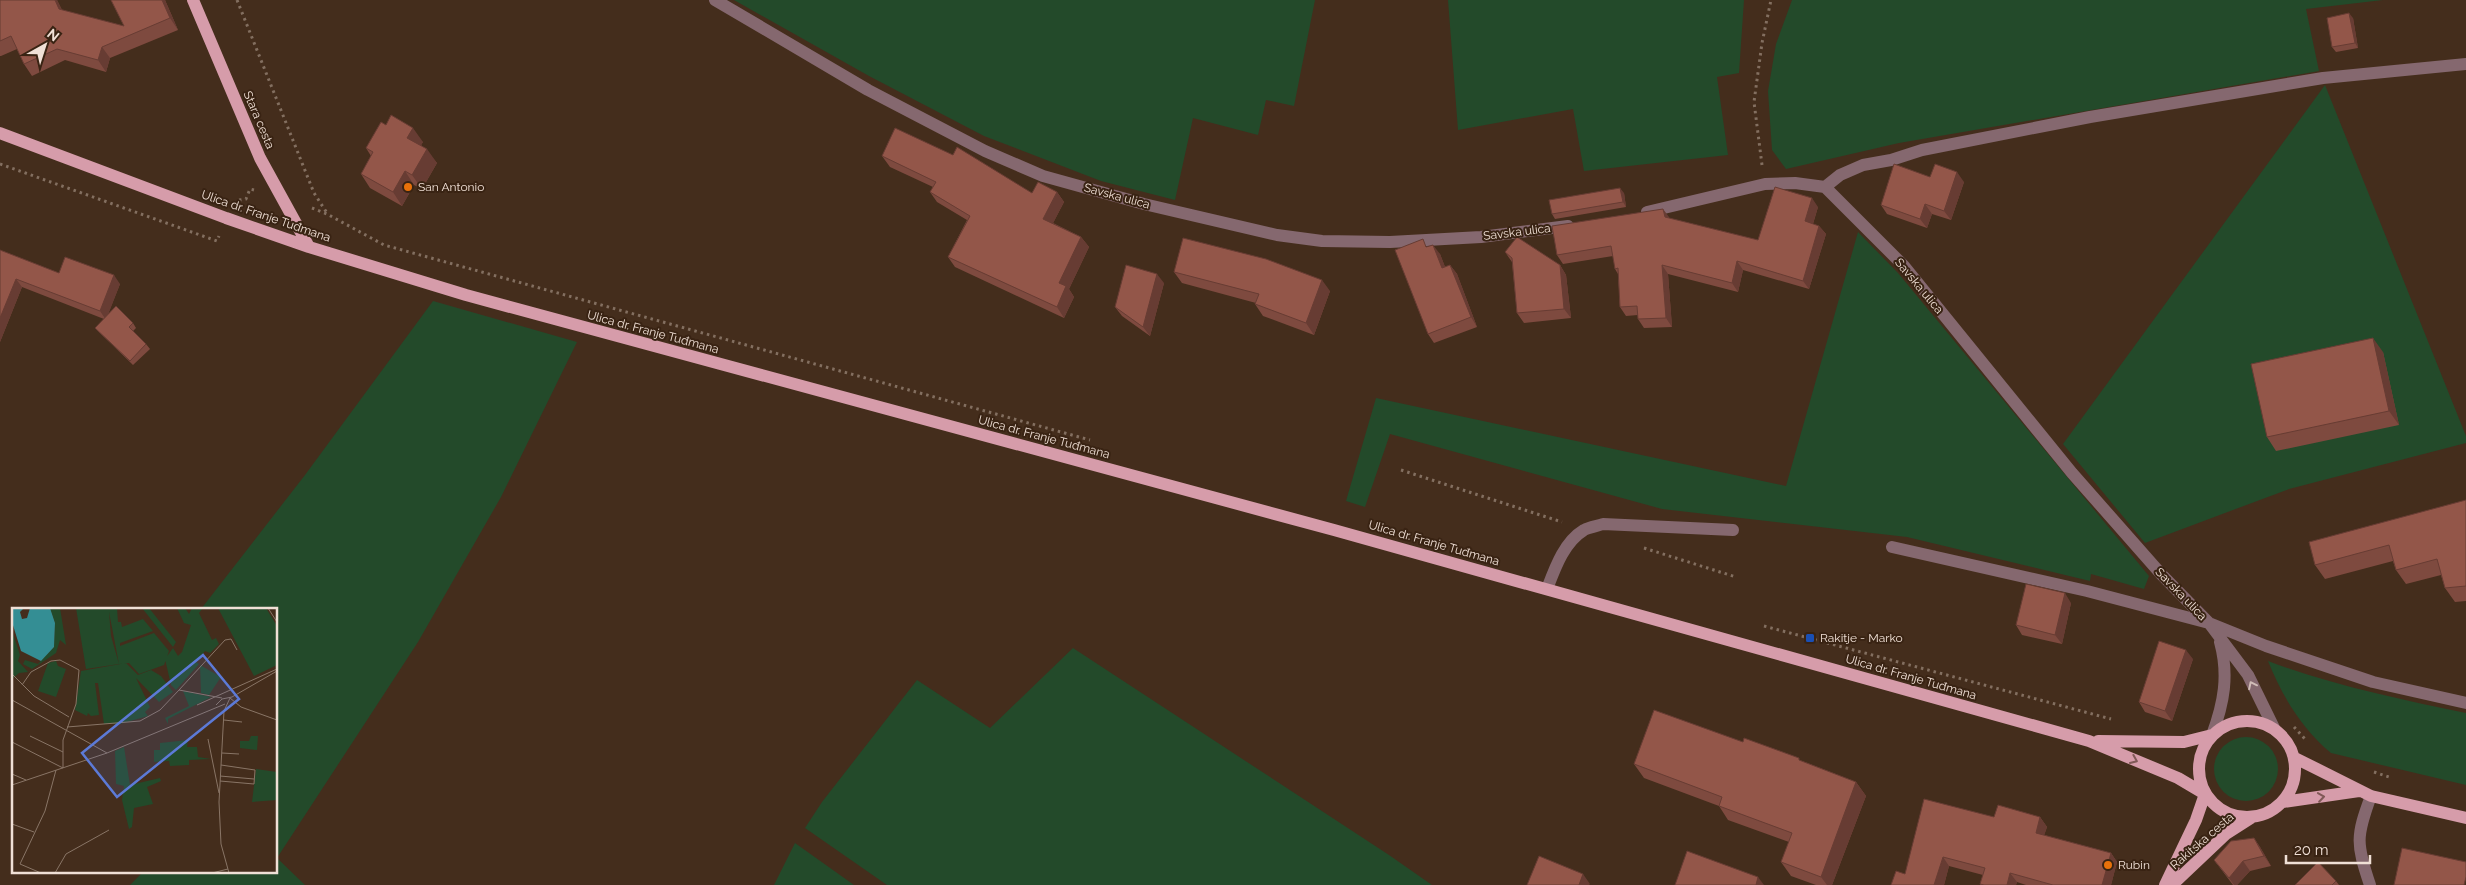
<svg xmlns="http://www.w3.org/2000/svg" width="2466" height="885" font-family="Raleway,sans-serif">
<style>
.green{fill:#234a2a}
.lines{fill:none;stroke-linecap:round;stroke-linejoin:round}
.path{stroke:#836f60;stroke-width:3;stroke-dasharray:2.5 4;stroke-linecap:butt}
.minor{stroke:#85686f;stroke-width:12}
.major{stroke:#d69caa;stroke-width:12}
.wall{fill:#7e4a3f}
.shaded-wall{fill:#673c33}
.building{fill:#935649;stroke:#673c33}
.oneway{stroke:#d0bcb7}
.oneway2{stroke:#805957}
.food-dot{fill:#e8710a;stroke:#392313;stroke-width:2}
.transit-dot{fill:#1a4fb4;stroke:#392313;stroke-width:2}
.labels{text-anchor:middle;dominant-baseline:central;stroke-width:4;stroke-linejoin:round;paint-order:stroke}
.street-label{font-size:12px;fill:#f0e0d6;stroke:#392313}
.poi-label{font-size:12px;fill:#f0e0d6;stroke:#392313;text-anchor:start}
.inset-road{fill:none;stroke:#897566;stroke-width:1}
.view{fill:#5c7ad7;fill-opacity:0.15;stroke:#5c7ad7;stroke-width:2.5}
.inset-edge{fill:none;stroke:#f0e0d6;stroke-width:2.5}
</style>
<rect width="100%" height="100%" fill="#442d1c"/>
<path class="green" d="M734,0H1315L1294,106L1266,100L1258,135L1193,118L1175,200L1101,181L984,136L869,76Z
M1448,0H1744L1739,73L1717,77L1728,155L1584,171L1573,109L1458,130Z
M1792,0H2383L2306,9L2319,71L1899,143L1786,169L1772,150L1768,91L1776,44Z
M2325,85L2466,436V443L2289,489L2145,543L2063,444Z
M1858,232L1898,273L2149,576L2144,589L2091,574L2090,581L1907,537L1662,509L1390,434L1365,507L1346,501L1376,398L1786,486Z
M433,301L577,342L501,497L418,642L277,858L305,885H130L144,871H276V609H201L305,475Z
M1073,648L1389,855L1432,885H887L805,828L822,802L917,680L990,728Z
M2268,661C2332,685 2399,699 2466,713V785L2331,753C2302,729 2282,696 2268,661Z
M2214 769a32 32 0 1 1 64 0a32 32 0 1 1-64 0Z
M795,843L854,885H774Z"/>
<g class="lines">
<path class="path" d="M237,0L314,193L327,213
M0,164L217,241L219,236
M1762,165L1754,102L1762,43L1771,0
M239,200L246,199L250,189L254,190
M312,208L327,214L384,245L1090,440
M1401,470L1562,522
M1644,548L1736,577
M1764,626L2111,719
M2294,727L2305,739
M2374,772L2392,778"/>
<path class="minor" d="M715,0L868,90L985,151L1043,176L1144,204L1277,235L1322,241L1390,242L1481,237L1568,226
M1825,187L1840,175L1863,165L1891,160L1922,150L2090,117L2323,78L2466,64
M1647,212L1765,184L1795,183L1825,187L1904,266L2072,473L2161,574L2209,623L2248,675L2274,728
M1892,547L2087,591L2209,623L2266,646L2373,682L2466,703
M1547,589C1555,568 1564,542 1584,530C1590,527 1598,526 1603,524L1733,530
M2212,735C2224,703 2229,675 2220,642
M2370,885C2356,844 2356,836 2371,796"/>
<path class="major" d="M193,0L260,158L309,247
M0,133L226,218L309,247L466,295L1334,530L2089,741L2178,778L2205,794
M2199 769a48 48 0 1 1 96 0a48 48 0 1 1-96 0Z
M2098,741L2184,742L2212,735
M2295,758L2371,796L2466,818
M2283,802L2359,791
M2165,885L2196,820L2205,794
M2172,885L2226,834L2251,818"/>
</g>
<path class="wall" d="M0,0H57L62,10L124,26L111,0H165L178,30L110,58L106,72L65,60L32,76L24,64L17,49L1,56H0Z
M2353,18L2358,48L2336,52L2332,47Z
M386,125L423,142L421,145L437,163L422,189L414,185L402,206L370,188L361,174L371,156L366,148Z
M882,156L1032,193L1057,192L1064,202L1053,223L1081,237L1089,247L1069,289L1074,297L1064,318L955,267L948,257L967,220L937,202L930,192L933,187L890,167Z
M1930,177L1964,182L1951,220L1932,214L1927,228L1887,214L1881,205Z
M1624,193L1626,207L1555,219L1552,214Z
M1818,207L1813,224L1819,226L1826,234L1809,289L1743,270L1738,292L1668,274L1672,327L1644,328L1638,319V315L1626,316L1620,307L1618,274L1615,269L1613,256L1563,264L1557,255L1669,218L1758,240Z
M1428,247L1440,254L1445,267L1450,265L1457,274L1477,327L1434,343L1428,334Z
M0,250L59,273L120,284L108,314L133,323L136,328L133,331L146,344L150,349L133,365L99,332L95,328L104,319L22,287L0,342Z
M1505,252L1560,265L1566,275L1571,318L1524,323L1517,313L1512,262Z
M1174,272L1330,291L1314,335L1263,316L1255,304L1256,303L1182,283Z
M1164,283L1150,336L1122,316L1115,307Z
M2383,352L2399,425L2276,451L2267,437Z
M2466,500V601L2455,602L2445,588L2441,575L2406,584L2396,570L2393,561L2325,579L2315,565Z
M2071,603L2062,644L2022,635L2016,625Z
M2193,659L2172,721L2145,712L2139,702Z
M1743,742L1802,761L1856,782L1866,796L1832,885H1816L1791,876L1781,862L1789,842L1728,820L1719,806L1644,778L1634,764Z
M1994,817H2040L2047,827L2044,835L2111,853L2117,862L2111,885H2026L2017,882L2016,885H1981L1980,884L1983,875L1949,866L1944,885H1891L1905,874Z
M2254,838L2260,847L2271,866L2250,871L2237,885H2233L2214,860Z
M2336,881L2339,885H2295Z"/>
<path class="shaded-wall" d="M55,0H57L67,20L59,9Z
M162,0H165L178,30L170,18Z
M2349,13L2353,18L2358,48L2355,43Z
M102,47L110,58L106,72L98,60Z
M413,128L423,142L417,152L407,138Z
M427,149L437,163L422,189L412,175Z
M405,171L414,185L402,206L393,192Z
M1957,172L1964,182L1951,220L1944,211Z
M1620,188L1624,193L1626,207L1623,202Z
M1057,192L1064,202L1050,229L1043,219Z
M1812,198L1818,207L1811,230L1805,221Z
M1925,204L1932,214L1927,228L1920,219Z
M1663,209L1669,217L1671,225L1665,217Z
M1819,226L1826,234L1809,289L1803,281Z
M1081,237L1089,247L1069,289L1074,297L1064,318L1057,307L1059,283Z
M1433,245L1440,254L1449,277L1442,268Z
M1737,261L1743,270L1738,292L1732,283Z
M1450,265L1457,274L1477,327L1471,317Z
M1560,265L1566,275L1571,318L1564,309Z
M1662,265L1668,274L1672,327L1666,318Z
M1157,274L1164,283L1150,336L1143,327Z
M114,275L120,284L106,320L100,311Z
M16,279L22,287L0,342V318Z
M1322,280L1330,291L1314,335L1306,323Z
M2373,338L2383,352L2399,425L2389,411Z
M2065,593L2071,603L2062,644L2055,635Z
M2186,650L2193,659L2172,721L2165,711Z
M1856,782L1866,796L1832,885H1827L1821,877Z
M2040,817L2047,827L2042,842L2036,833Z
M2254,838L2260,847L2271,866L2264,856Z
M2111,853L2117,862L2111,885H2102Z
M1943,857L1949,866L1944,885H1934Z
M2243,861L2250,871L2237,885H2234L2229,878Z
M2010,873L2017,882L2016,885H2007Z
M1583,874L1590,884L1589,885H1579Z
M1758,877L1764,885H1756Z"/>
<path class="building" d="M0,0H55L59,9L124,26L111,0H162L170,18L102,47L98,60L57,49L24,64L11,36L0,41Z
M2349,13L2355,43L2332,47L2327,18Z
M391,115L413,128L407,138L427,149L412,175L405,171L393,192L361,174L373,152L366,148L381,122L386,125Z
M895,128L953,155L957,147L1032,193L1038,182L1057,192L1043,219L1081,237L1059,283L1066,286L1057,307L948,257L970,216L930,192L936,182L882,156Z
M1894,164L1930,177L1935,164L1957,172L1944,211L1925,204L1920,219L1881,205Z
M1775,187L1812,198L1805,221L1819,226L1803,281L1737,261L1732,283L1662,265L1666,318L1638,319L1637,306L1620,307L1618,268L1615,269L1611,246L1557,255L1552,226L1663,209L1665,217L1758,240Z
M1620,188L1623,202L1552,214L1549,200Z
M1517,237L1560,265L1564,309L1517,313L1512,258L1505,252Z
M1183,238L1266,259L1322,280L1306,323L1255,304L1259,294L1174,272Z
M1423,239L1426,247L1433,245L1442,268L1450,265L1471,317L1428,334L1395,250Z
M0,250L59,273L65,257L114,275L100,311L16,279L0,318Z
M1126,265L1157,274L1143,327L1115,307Z
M116,306L133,323L129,327L146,344L130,361L95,328Z
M2373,338L2389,411L2267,437L2251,364Z
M2466,500V586L2445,588L2437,559L2396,570L2389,545L2315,565L2309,542Z
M2026,584L2065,593L2055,635L2016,625Z
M2159,641L2186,650L2165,711L2139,702Z
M1654,710L1743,742L1744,738L1799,758V760L1856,782L1821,877L1781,862L1792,833L1719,806L1722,797L1634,764Z
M1924,799L1994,817L1998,805L2040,817L2036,833L2111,853L2102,885H2053L2010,873L2007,885H1984L1980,884L1985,868L1943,857L1934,885H1891L1896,871L1905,874Z
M2254,838L2264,856L2243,861L2229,878L2214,860L2231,841Z
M2402,848L2466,862V877L2464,885H2394Z
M1687,851L1758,877L1756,885H1675Z
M1539,856L1583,874L1579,885H1527Z
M2318,862L2336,881L2332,885H2295Z"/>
<defs><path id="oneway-chevron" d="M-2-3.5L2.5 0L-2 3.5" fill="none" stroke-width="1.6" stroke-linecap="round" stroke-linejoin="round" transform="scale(1.25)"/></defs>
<use class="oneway" href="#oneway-chevron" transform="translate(2252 685) rotate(-116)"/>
<g class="oneway2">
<use href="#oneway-chevron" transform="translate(2134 760) rotate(23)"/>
<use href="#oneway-chevron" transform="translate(2321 797) rotate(-8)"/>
</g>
<g class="food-dot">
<circle cx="408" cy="187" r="5"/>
<circle cx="2108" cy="865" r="5"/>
</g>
<rect class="transit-dot" x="1805" y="633" width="10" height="10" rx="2.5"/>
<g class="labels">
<g class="street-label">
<text transform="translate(259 120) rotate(67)">Stara cesta</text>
<text transform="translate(1117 196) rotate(15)">Savska ulica</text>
<text transform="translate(266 216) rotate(19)">Ulica dr. Franje Tuđmana</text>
<text transform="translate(1517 232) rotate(-7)">Savska ulica</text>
<text transform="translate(1919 286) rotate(50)">Savska ulica</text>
<text transform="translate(653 332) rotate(15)">Ulica dr. Franje Tuđmana</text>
<text transform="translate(1044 437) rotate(15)">Ulica dr. Franje Tuđmana</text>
<text transform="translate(1434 543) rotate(16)">Ulica dr. Franje Tuđmana</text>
<text transform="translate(2181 594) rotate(46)">Savska ulica</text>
<text transform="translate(1911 677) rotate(16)">Ulica dr. Franje Tuđmana</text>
<text transform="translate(2202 841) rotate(-41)">Rakitska cesta</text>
</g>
<g class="poi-label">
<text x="418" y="187">San Antonio</text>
<text x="1820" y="638">Rakitje - Marko</text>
<text x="2118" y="865">Rubin</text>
</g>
</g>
<g transform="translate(12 608)">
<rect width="265" height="265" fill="#442d1c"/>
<path d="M38,0H48L54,37L48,32L44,45L20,61L11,56L13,52L26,56L42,39L43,15ZM64,0H105L106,14H109L110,19L131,11L141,23L108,35V38L142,25L157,43L152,57L127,66L117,55L107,56L97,4L99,28L107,56L74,61ZM130,0H137L164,34L161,39ZM165,0H173L177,6L180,0H191L187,5L200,32L204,30L207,36L198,45L193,43L184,54L187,56L164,82L159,77L153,51L161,40L166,48L170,44L179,17L172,15ZM206,0H254L265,18V57L242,68ZM0,23L8,47L6,53L16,64L7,65L0,71ZM44,53L46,58L54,61L44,89L26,83L36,55ZM114,55L126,67L139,62L149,68L161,84L147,94L124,70L138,99L133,104L136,108L108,116H92L86,75H83L87,107L79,108L76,105L75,108L63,102L69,63ZM188,57L209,69L197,87L189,85ZM171,83L199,89L156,111V116L153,110L177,98ZM239,128H246L245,142L228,140V133H237ZM176,132L175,139H185L186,149L199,151L177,152V157L158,158L157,153L142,154V142H148V135ZM112,139L118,177L148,170L149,173L135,179L141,196L122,200L120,219L117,221L110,192L112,178L104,176L103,143ZM244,161L265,164V192L240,194Z" fill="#234a2a"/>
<path d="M1,0H12L8,4L10,11L15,10L18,0H38L43,15L42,39L29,53L9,43L0,14Z" fill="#348e94"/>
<path class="inset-road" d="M256,0L265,14M0,66L22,88L57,109M167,82L213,32L219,31L225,42M218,90L229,99L265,112M0,92L95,145M185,97L265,61M204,97L210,91L220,89L265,63M212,112L230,114M55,119L128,113L148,102L167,82L210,90M18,128L51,144M196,131L207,185M0,134L51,160V132L64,96L67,62L48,52L39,53L19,64L10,77M210,145L227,146M0,166L14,172M208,168L242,171M208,173L242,176L243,162L209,157M0,177L95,145L213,96M0,216L22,224M29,265L8,256L33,203L44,162M43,265L54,246L97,222M200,265L216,261M217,265L209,236L207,194L212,103L218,90"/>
<path class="view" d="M191,47L227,91L105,189L70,145Z"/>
<rect width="265" height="265" class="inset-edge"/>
</g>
<g transform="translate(45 45) rotate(39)" stroke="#392313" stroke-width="4" paint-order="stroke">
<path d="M0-4L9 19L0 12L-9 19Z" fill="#f0e0d6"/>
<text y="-8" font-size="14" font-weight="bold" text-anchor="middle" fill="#f0e0d6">N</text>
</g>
<path d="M2286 855v8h84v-8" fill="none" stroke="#f0e0d6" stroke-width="2.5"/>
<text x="2294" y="855" font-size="15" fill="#f0e0d6" stroke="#392313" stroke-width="4" paint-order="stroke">20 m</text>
</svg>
